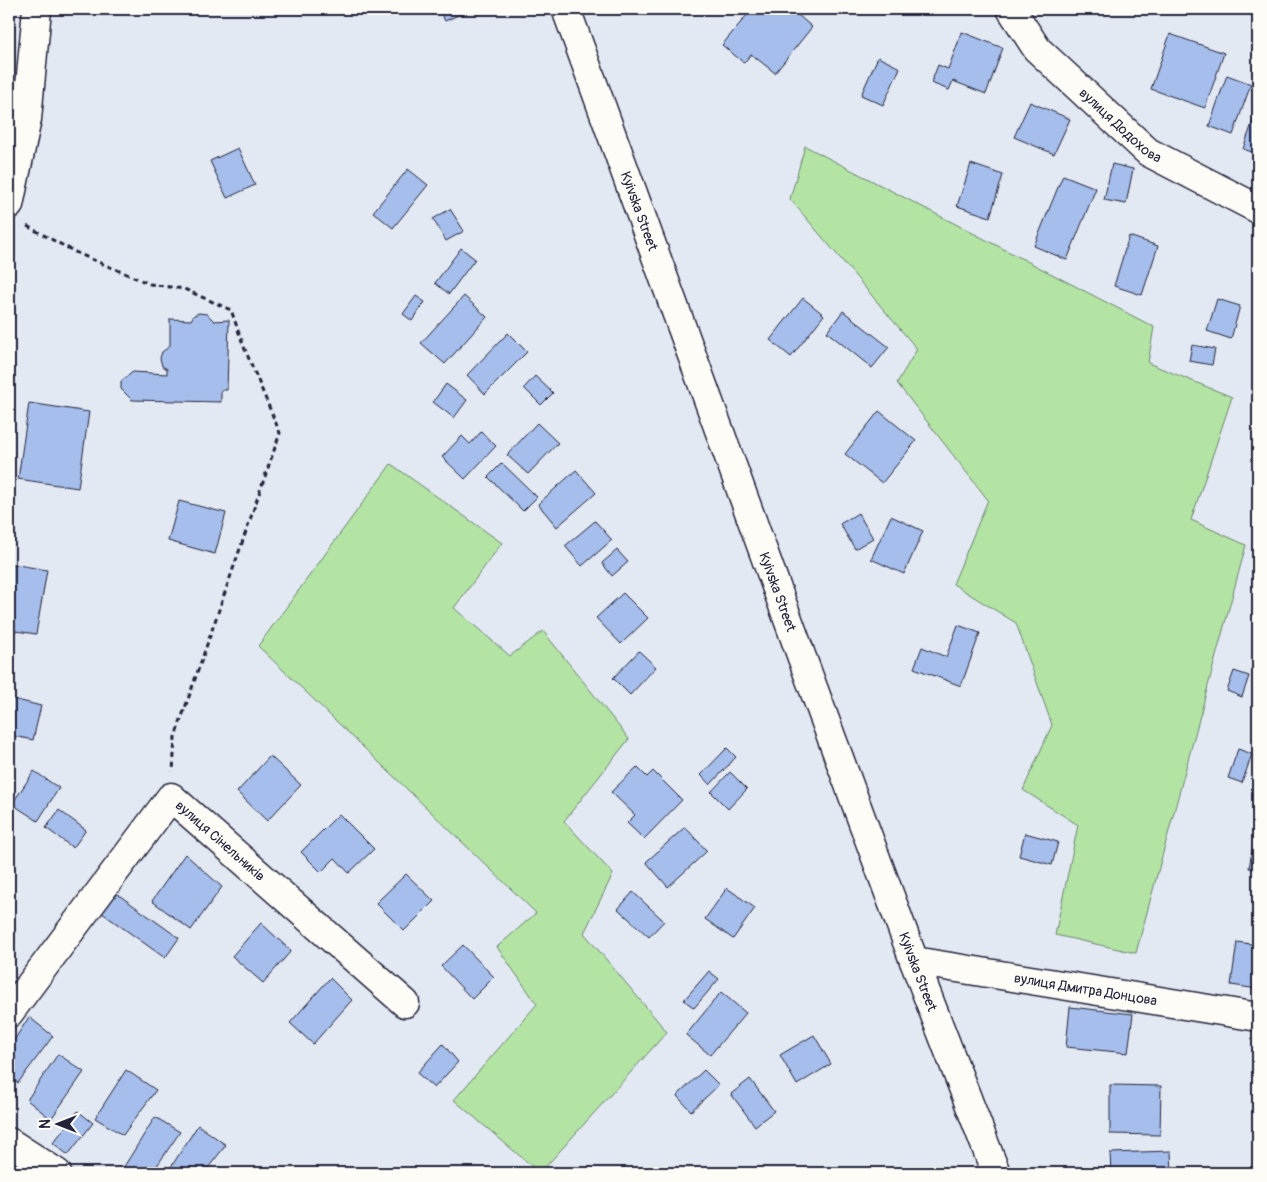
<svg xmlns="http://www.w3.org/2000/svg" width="1267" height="1182" font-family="Pangolin,sans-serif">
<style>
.green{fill:#b3e4a4;stroke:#6a8370}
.building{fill:#a5beeb;stroke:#22223b}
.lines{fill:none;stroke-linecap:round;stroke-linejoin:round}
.minor-casing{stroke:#22223b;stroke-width:31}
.path{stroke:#22223b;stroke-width:3;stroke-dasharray:5 4;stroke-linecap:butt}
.minor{stroke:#fdfcf7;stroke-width:28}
.labels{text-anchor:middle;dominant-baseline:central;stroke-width:4;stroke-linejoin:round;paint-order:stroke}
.street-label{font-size:14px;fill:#22223b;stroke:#fdfcf7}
</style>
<rect width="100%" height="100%" fill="#e3e9f3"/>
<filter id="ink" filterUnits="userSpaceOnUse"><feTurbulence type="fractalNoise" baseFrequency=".02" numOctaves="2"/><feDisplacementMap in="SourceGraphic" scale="10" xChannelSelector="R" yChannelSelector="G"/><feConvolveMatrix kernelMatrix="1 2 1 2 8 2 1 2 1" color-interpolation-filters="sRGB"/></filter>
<g filter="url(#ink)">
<path class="green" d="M805,146L1154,327L1148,363L1232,397L1191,520L1246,545L1136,953L1055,935L1078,825L1023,790L1052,725L1016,623L953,584L988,500L897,383L917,349L790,199Z
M391,464L502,543L454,608L510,656L543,631L629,739L564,821L613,874L584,933L667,1032L540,1173L454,1100L537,1004L497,947L536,913L258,646Z"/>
<path class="building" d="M439,9H472L445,21Z
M752,9H791L812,27L775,73L751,54L744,63L722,45Z
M962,32L1003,48L986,94L953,81L949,90L931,83L938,65L948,69Z
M1170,34L1224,53L1205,108L1151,89Z
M878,57L900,68L883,105L861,95Z
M1227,75L1251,84L1233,135L1209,126Z
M1030,102L1070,119L1054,154L1014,137Z
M1258,107V154L1243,149Z
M238,148L255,185L227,198L210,161Z
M971,164L1003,175L990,217L957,206Z
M1112,164L1133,169L1126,204L1104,200Z
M408,169L428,185L393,228L373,212Z
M1063,175L1096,188L1067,260L1034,246Z
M450,209L464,231L446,241L433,219Z
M1129,236L1158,246L1142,295L1114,286Z
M461,248L475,259L449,294L435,283Z
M416,296L425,302L412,321L403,314Z
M464,296L487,317L445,364L421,343Z
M803,298L824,315L791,357L770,340Z
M1217,299L1240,306L1231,339L1207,331Z
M843,311L889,347L872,368L827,332Z
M199,313L207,314L214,321L229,320L227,390H221V402L132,400L121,389V381L133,372L167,374V369L162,366L160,358L162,352L170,346V319L191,320L194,315Z
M508,333L527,352L485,394L467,375Z
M1192,345L1215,349L1212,365L1189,361Z
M535,376L553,393L541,405L524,388Z
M446,384L467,400L454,418L433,402Z
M29,403L89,412L78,488L18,479Z
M879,411L916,441L882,483L845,454Z
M537,423L558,443L528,474L507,455Z
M481,432L496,446L465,479L442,457L462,436L470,444Z
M502,463L537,497L523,511L488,477Z
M576,470L596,493L557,527L538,504Z
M179,501L226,513L215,554L168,541Z
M858,513L873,538L855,549L840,524Z
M891,516L923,531L904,574L871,559Z
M595,521L612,540L582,566L565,546Z
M617,550L628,562L612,576L602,563Z
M12,564L47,570L36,634L9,630V584Z
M623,593L648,618L621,644L596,618Z
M958,625L980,633L961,686L914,668L922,647L946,657Z
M639,651L656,667L630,695L613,678Z
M1234,671L1249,676L1242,697L1227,691Z
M9,698L41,706L33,740L9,735Z
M727,748L736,757L710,785L701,775Z
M1238,749L1252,754L1242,783L1228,778Z
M270,756L301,785L267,821L237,792Z
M637,767L647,777L653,771L682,800L644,839L627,823L635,815L611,792Z
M34,771L59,788L38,821L12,804Z
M730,772L747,789L728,809L711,792Z
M59,810L86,830L73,848L46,828Z
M339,814L374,849L349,873L335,858L321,872L301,852Z
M685,827L707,851L668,887L646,862Z
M1025,833L1058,842L1052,865L1019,856Z
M1254,840H1258V869L1249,868Z
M185,854L222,887L191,930L152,901Z
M406,874L434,901L404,931L376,903Z
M109,888L179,938L165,958L95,908Z
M727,888L755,908L733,939L705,919Z
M633,892L664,921L649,937L618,909Z
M261,923L291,951L263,983L232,956Z
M1237,942L1258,945V989L1231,985Z
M463,945L494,977L472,999L441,966Z
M709,971L719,979L694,1008L684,1000Z
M330,978L352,1000L313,1044L290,1023Z
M721,992L746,1013L710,1055L686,1035Z
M1070,1007L1133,1014L1128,1053L1066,1047Z
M29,1017L53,1036L18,1083L9,1078V1048Z
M814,1035L831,1064L797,1085L780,1055Z
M443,1044L458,1062L434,1088L417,1073Z
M58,1054L84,1072L51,1119L27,1100Z
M126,1070L156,1090L123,1135L95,1118Z
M704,1070L719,1085L691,1111L677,1096Z
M750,1079L774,1111L755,1126L731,1094Z
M1110,1085L1161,1086L1160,1135L1110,1134Z
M78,1111L93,1123L68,1155L53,1143Z
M155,1117L180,1132L152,1173H120Z
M198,1125L226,1145L204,1173H179L171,1167Z
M1171,1151L1172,1173H1111L1110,1153Z"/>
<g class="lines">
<defs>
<g id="minor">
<path id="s1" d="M566,9L801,655L914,961L996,1173"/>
<path id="s2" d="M1011,9L1037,49L1148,152L1258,209"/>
<path d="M9,205L27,119L37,9"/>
<path id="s3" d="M914,961L1258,1017"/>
<path id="s4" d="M9,1013L171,797L405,1003"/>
<path d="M9,1142L57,1173"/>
</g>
</defs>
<use href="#minor" class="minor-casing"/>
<path class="path" d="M27,226L77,253L150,284L184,289L231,310L244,347L280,433L175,737L173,772"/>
<use href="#minor" class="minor"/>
</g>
</g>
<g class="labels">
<g class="street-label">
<text stroke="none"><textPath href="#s2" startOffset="161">вулиця Додохова</textPath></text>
<text stroke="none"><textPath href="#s1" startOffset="215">Kyivska Street</textPath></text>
<text stroke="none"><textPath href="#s1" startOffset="620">Kyivska Street</textPath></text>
<text stroke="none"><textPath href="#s4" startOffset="336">вулиця Сінельників</textPath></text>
<text stroke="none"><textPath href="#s1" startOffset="1025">Kyivska Street</textPath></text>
<text stroke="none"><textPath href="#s3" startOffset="174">вулиця Дмитра Донцова</textPath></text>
</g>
</g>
<rect width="1267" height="1182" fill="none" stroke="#fdfcf7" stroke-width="30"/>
<rect x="15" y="15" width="1237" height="1152" fill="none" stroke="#22223b" stroke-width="2" filter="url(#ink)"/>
<g transform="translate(58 1124) rotate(270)" stroke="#fdfcf7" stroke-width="4" paint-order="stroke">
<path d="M0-4L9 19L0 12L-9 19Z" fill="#22223b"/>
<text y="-8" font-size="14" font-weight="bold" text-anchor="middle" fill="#22223b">N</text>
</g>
</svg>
